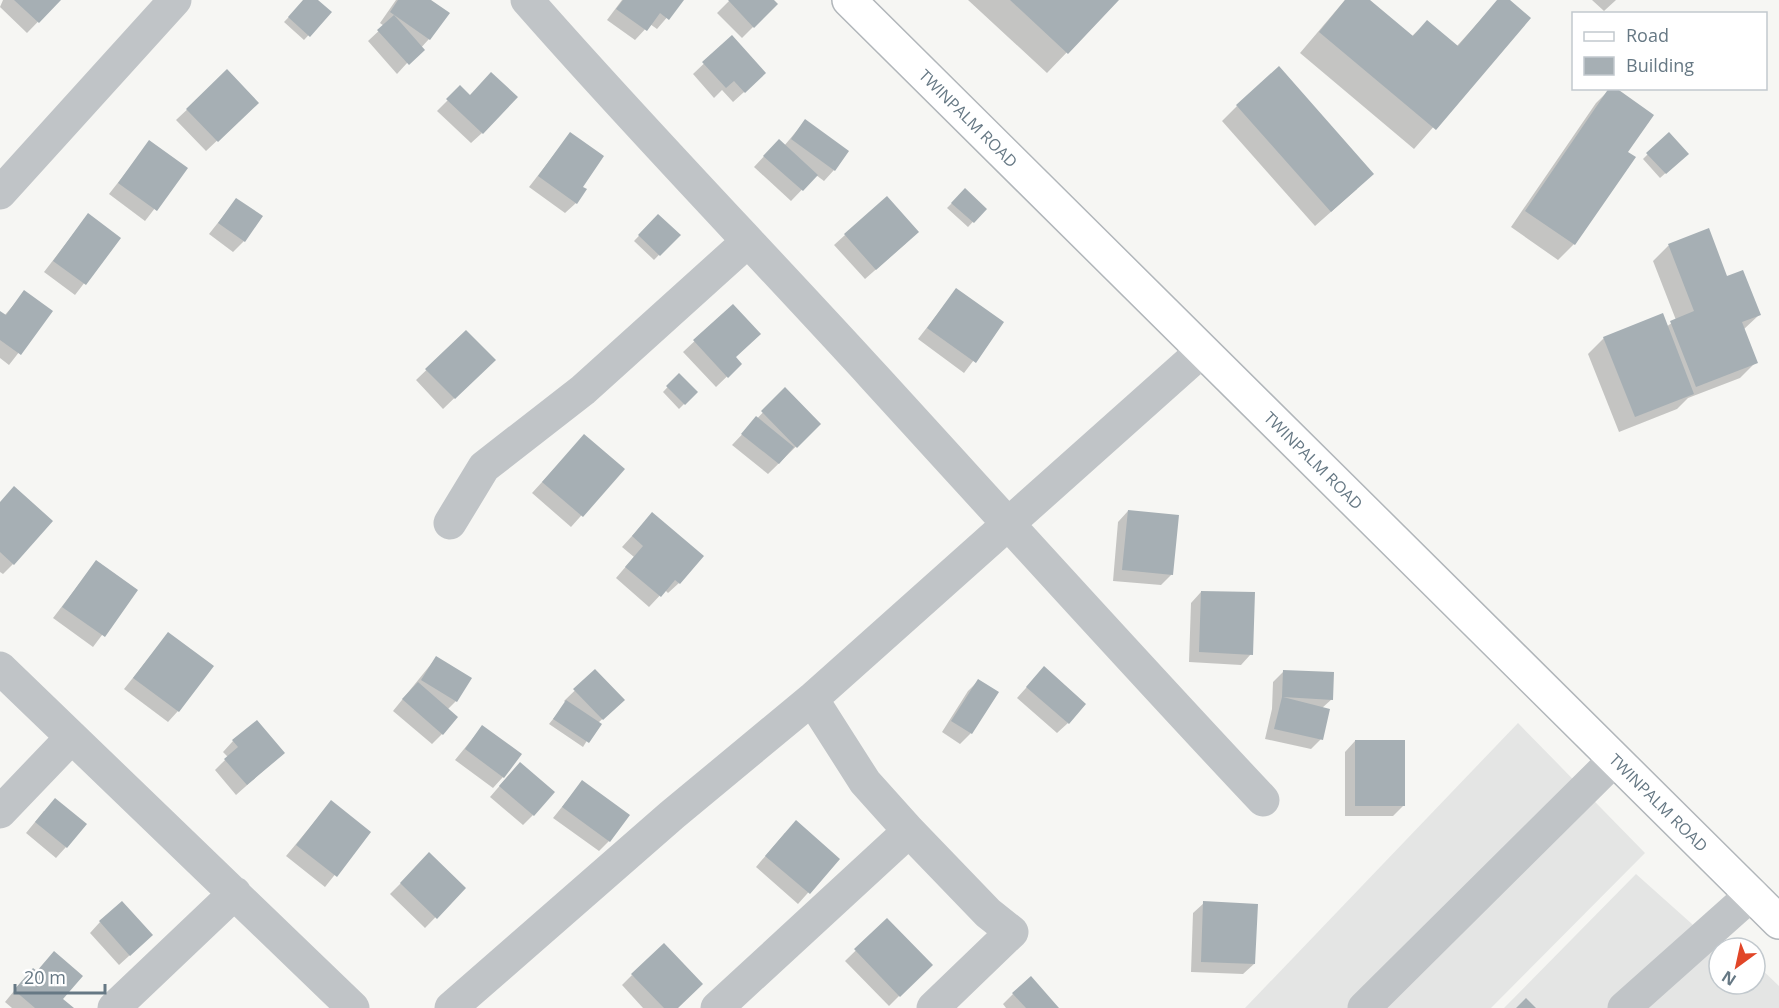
<svg xmlns="http://www.w3.org/2000/svg" width="1779" height="1008" font-family="'Open Sans',sans-serif">
<style>
.built{fill:#e4e5e4}
.shadow{fill:#0003}
.building{fill:#a6afb4}
.lines{fill:none;stroke-linecap:round;stroke-linejoin:round}
.major-casing{stroke:#b1b6ba;stroke-width:36}
.minor{stroke:#c0c4c7;stroke-width:33}
.major{stroke:#fff;stroke-width:33}
.labels{text-anchor:middle;dominant-baseline:central;stroke-width:6;stroke-linejoin:round;paint-order:stroke}
.street-label{font-size:16px;fill:#667884;stroke:#fff}
</style>
<rect width="100%" height="100%" fill="#f6f6f3"/>
<path class="built" d="M1518,723L1645,853L1491,1008H1245Z
M1636,874L1692,924L1715,952L1719,953V984H1755V963L1779,986V1008H1504Z"/>
<path class="shadow" d="M3,0H59L27,33L0,7Z
M305,0H316L330,12L304,40L284,22Z
M396,0H428L429,39L397,74L368,41L384,26L380,23Z
M622,0H682L657,29L650,24L635,40L607,20Z
M730,0H772L776,4L742,38L717,13Z
M968,0H1117L1047,73Z
M1345,0H1368L1411,37L1427,22L1456,47L1499,0H1508L1529,18L1414,149L1300,53Z
M1592,0H1616L1604,11Z
M732,37L754,83L733,102L722,90L714,98L693,74Z
M227,72L257,103L206,151L176,120Z
M460,88L482,133L471,143L437,111Z
M1611,88L1626,152L1634,157L1574,244L1558,260L1511,227L1596,103Z
M1237,106L1357,189L1315,226L1222,121Z
M805,121L834,170L824,181L816,175L791,201L754,167L768,152L784,146Z
M570,134L580,187L576,203L565,213L529,187Z
M1668,134L1687,154L1660,178L1643,159Z
M150,142L186,168L145,221L109,194Z
M965,190L985,209L968,227L947,208Z
M236,200L244,241L233,252L209,234Z
M88,215L119,238L75,295L44,272Z
M658,216L678,235L654,260L634,241Z
M1708,230L1727,278L1759,315L1743,330L1756,362L1740,378L1688,398L1677,409L1619,432L1588,354L1604,338L1666,327L1676,320L1653,261L1668,246Z
M845,235L906,243L865,279L834,245Z
M956,290L1002,323L964,373L918,339Z
M25,292L51,311L9,365L0,358V313L4,316Z
M732,306L734,358L740,364L716,387L683,352Z
M466,332L494,360L443,409L416,380Z
M679,375L696,392L679,409L663,392Z
M785,389L819,424L768,474L732,445Z
M584,436L623,469L571,527L532,493Z
M0,503L13,564L3,574L0,572Z
M1128,511L1172,574L1161,585L1113,581L1118,522Z
M652,514L679,583L668,593L665,590L649,607L616,578L634,557L622,547Z
M96,562L136,590L93,647L53,618Z
M1201,592L1251,654L1241,665L1189,662L1191,603Z
M168,634L178,711L168,722L124,689Z
M436,658L456,701L447,710L442,734L432,744L393,711Z
M595,671L623,700L598,723L583,747L549,724L566,703L564,701Z
M1284,671L1332,699L1322,708L1321,739L1311,749L1265,739L1272,709L1273,682Z
M1034,679L1068,723L1057,733L1017,698Z
M978,681L997,692L971,733L960,744L942,732L968,691Z
M482,727L503,777L493,788L455,760Z
M233,741L283,753L236,795L215,770L228,757L223,752Z
M1355,741L1404,805L1393,816H1345V752Z
M509,775L533,815L523,825L490,797Z
M582,782L609,841L599,851L553,818Z
M331,802L369,832L325,887L286,856Z
M44,811L66,847L56,858L26,833Z
M785,833L838,859L798,904L756,867Z
M429,855L464,888L425,928L390,894Z
M1204,903L1254,964L1243,974L1191,972L1193,913Z
M887,920L930,965L889,1006L845,961Z
M100,922L141,945L119,965L90,933Z
M54,953L61,999L72,1008H12L5,1002L23,980L36,972Z
M632,975L677,1008H643L622,985Z
M1013,994L1057,1008H1006L1003,1004Z"/>
<path class="building" d="M14,0H61L39,23Z
M303,0H318L332,12L310,37L288,17Z
M398,0H431L450,13L430,40L390,12Z
M623,0H684L669,20L660,13L647,31L616,9Z
M728,0H774L778,4L754,28Z
M1010,0H1119L1068,54Z
M1345,0H1370L1413,36L1427,20L1458,46L1497,0H1510L1531,18L1436,130L1319,32Z
M394,15L425,50L409,65L377,30Z
M732,35L766,73L745,93L734,81L726,88L702,62Z
M1279,66L1374,174L1331,212L1236,105Z
M227,69L259,103L218,142L186,109Z
M491,72L518,97L483,134L446,99L460,85L470,95Z
M1609,88H1616L1654,115L1628,152L1636,157L1575,245L1525,211Z
M805,119L849,151L835,171L791,139Z
M570,132L604,156L583,187L587,189L577,204L538,176Z
M1669,132L1689,154L1666,174L1646,153Z
M779,139L818,175L803,191L763,156Z
M149,140L188,168L157,211L118,183Z
M965,188L987,209L974,223L951,203Z
M887,196L919,232L876,270L844,234Z
M236,198L263,216L245,242L218,223Z
M88,213L121,238L86,285L53,261Z
M658,214L681,235L660,256L638,235Z
M1709,228L1727,276L1743,270L1761,315L1742,322L1758,363L1696,387L1670,321L1694,311L1668,244Z
M956,288L1004,322L976,363L927,328Z
M24,290L53,311L21,355L0,340V311L6,315Z
M733,304L761,334L736,357L742,364L728,378L693,340Z
M1663,313L1694,394L1635,417L1603,337Z
M466,330L496,360L455,399L425,369Z
M679,373L698,392L685,405L666,386Z
M785,387L821,424L797,448L761,411Z
M756,416L794,447L779,464L741,434Z
M584,434L625,469L583,517L542,482Z
M14,486L53,521L14,565L0,552V502Z
M1128,510L1179,515L1173,575L1122,570Z
M652,512L704,556L680,584L675,580L661,597L625,567L643,546L632,536Z
M96,560L138,590L105,637L62,607Z
M1201,591L1255,592L1253,655L1199,652Z
M168,632L214,666L179,712L133,678Z
M436,656L472,678L457,702L421,680Z
M1044,666L1086,704L1069,724L1026,687Z
M595,669L625,700L603,720L573,689Z
M1283,670L1334,672L1333,700L1283,697L1330,709L1323,740L1274,729L1282,697Z
M978,679L999,692L972,734L951,721Z
M418,682L458,717L443,735L402,699Z
M566,700L602,724L589,743L553,719Z
M257,720L285,753L247,785L224,759L238,747L232,740Z
M482,725L522,754L504,778L465,749Z
M1355,740H1405V806H1355Z
M520,762L555,792L534,816L499,786Z
M582,780L630,815L610,842L562,807Z
M55,798L87,824L67,848L35,822Z
M331,800L371,832L337,877L296,845Z
M796,820L840,859L810,894L765,856Z
M429,852L466,888L437,919L400,883Z
M122,901L153,935L130,956L99,921Z
M1203,901L1258,904L1255,964L1201,962Z
M887,918L933,965L900,997L854,949Z
M664,943L703,984L678,1008H664L631,974Z
M54,951L83,976L63,999L74,1008H35L14,990L33,968L37,971Z
M1031,976L1059,1008H1026L1012,993Z
M1526,998L1536,1008H1516Z"/>
<g class="lines">
<defs>
<g id="major">
<path id="s1" d="M849,0L1779,922"/>
</g>
</defs>
<use href="#major" class="major-casing"/>
<path class="minor" d="M527,0C640,129 759,251 875,378C1004,519 1132,661 1263,800
M0,193L175,0
M450,523L484,467L583,390L747,242
M0,668L353,1008
M812,699L865,782L909,831L988,913L1012,932L933,1008
M0,812L71,738
M114,1008L235,893
M451,1008L672,815L812,699L1202,351
M717,1008L909,831
M1364,1008L1614,760
M1624,1008L1752,894"/>
<use href="#major" class="major"/>
</g>
<g class="labels">
<g class="street-label">
<text stroke="none"><textPath href="#s1" startOffset="168">TWINPALM ROAD</textPath></text>
<text stroke="none"><textPath href="#s1" startOffset="654">TWINPALM ROAD</textPath></text>
<text stroke="none"><textPath href="#s1" startOffset="1140">TWINPALM ROAD</textPath></text>
</g>
</g>
<rect x="1572" y="12" width="195" height="78" fill="#ffffff" stroke="#c2c9ce" stroke-width="1.5"/>
<rect x="1584" y="32" width="30" height="9" fill="#ffffff" stroke="#c2c9ce" stroke-width="1.5"/>
<text x="1626" y="42" font-size="18" fill="#667884">Road</text>
<rect x="1584" y="57" width="30" height="18" fill="#a6afb4" stroke="#c2c9ce" stroke-width="1.5"/>
<text x="1626" y="72" font-size="18" fill="#667884">Building</text>
<g transform="translate(1737 966) rotate(213)"><circle r="28" fill="#ffffff" stroke="#c2c9ce" stroke-width="1.5"/>
<path d="M0-4.5L10 22L0 15L-10 22Z" fill="#e14628"/>
<text y="-9" font-size="16" font-weight="bold" text-anchor="middle" fill="#667884">N</text>
</g>
<path d="M15 984v9h90v-9" fill="none" stroke="#667884" stroke-width="3"/>
<text x="24" y="984" font-size="18" fill="#667884" stroke="#ffffff" stroke-width="4.5" paint-order="stroke">20 m</text>
</svg>
